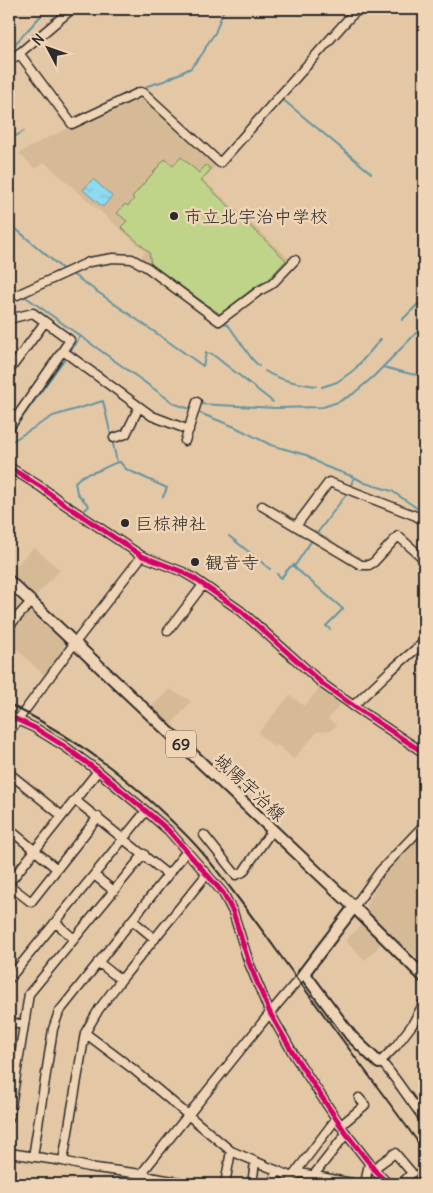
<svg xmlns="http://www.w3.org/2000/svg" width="433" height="1193" font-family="Delius,'Klee One',sans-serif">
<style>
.built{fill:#d6ba96}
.garden{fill:#bfd489;stroke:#75805a}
.water{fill:url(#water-ripples);stroke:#6694a0}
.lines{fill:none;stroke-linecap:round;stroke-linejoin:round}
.stream{stroke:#6694a0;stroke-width:2}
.minor-casing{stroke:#2b2b2b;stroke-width:11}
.major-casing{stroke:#2b2b2b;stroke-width:14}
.minor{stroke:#efd4b6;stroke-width:8}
.major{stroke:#efd4b6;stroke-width:10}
.rail{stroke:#2b2b2b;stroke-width:2}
.cycleway-casing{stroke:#efd4b6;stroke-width:8}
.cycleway{stroke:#d6006c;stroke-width:5}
.poi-dot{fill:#2b2b2b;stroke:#efd4b6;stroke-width:2}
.labels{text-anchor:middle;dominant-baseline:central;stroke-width:5;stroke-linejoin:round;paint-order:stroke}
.shield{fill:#efd4b6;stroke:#665e55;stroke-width:1}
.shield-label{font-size:16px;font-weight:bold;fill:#2b2b2b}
.poi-label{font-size:18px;fill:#2b2b2b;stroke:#efd4b6;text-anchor:start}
.street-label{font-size:18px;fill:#2b2b2b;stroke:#efd4b6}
</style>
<defs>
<pattern id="water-ripples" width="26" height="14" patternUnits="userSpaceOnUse" patternTransform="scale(1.25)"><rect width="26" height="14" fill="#8edaee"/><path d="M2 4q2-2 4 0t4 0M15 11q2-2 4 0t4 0" fill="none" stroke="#7bbbcc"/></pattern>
</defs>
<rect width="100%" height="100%" fill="#e4c8a6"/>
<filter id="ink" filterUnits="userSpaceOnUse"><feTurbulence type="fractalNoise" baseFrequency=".02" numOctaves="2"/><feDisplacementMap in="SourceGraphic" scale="10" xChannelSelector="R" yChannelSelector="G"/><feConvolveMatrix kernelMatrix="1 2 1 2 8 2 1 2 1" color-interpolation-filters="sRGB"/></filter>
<g filter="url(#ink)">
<path class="built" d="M139,96H142L216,162V165L204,180L290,259V262L271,281L220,318L140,259L145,251L44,162L35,169L19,153L45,139Z
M34,547L60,570L35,597L9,573Z
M9,592L24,607L10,622L9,621Z
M28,609L68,646L45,676L9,642V629Z
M322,685L342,702L328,719L336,725L330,731L317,732L294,759L277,745L274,747L258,733L290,695L304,706Z
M170,689L191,701L170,726L151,707Z
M424,832V955L420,960L391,934L368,911L367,904L375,890L380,880Z
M362,924L382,943L365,960L345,941Z"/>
<path class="garden" d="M181,157L199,173L206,165L211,169L201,180L286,260L269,279L256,286L220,314L151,264L149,252L121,227L127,221L117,213L125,204L128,206L134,199L132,197L165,159L173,166Z"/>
<path class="water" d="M93,179L112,196L103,207L83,190Z"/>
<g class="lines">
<path class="stream" d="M12,50L15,44L47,9
M147,86L164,81L191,68L203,53L208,43L215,33L224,9
M281,98L371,173
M80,116L130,93
M9,140L24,131
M9,223L65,271
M72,274L203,366L206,353L212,354L273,402
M9,285L17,291
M23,295L175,404L193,410
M402,320L424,298
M224,323L229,326L252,359L259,366
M69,353L80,337
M383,367L411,374L424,376
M265,371C281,381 297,383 316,386
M322,387L337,382L354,370L381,339
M198,404L275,408L323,407L338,402L353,394L373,377L424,325
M197,412L235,427L271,445L306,455L324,466L354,477L365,483L392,491L424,513
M9,436L66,357
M9,443L53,416L103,401L117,462
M350,488L354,477
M83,512L89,506L77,493L75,482C85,472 88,475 100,470C107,467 112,463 120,462L126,469L167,488L163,497
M229,536L270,569
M315,536L348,492
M312,540L294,567L343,609L326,626L330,629
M277,574L281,578L290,567L294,565"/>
<defs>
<path id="minor" d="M19,53L72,124L140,92L144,93L220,163L349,18L359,9
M9,62L72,9
M9,294L17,295L89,262L113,258L132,259L148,268L219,321L259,291L272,284L295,260
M9,319L33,313L70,340L9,428
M63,351L152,416L189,430
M9,371L45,322
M114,438L126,434L139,407
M185,441L197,402
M9,467L41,487L61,502L142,556L183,572L195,579L241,611L324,685L355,707L424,753
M262,506L361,565H369L374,562L398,536L424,559
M296,526L329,482L416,516L424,521
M9,626L31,602
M168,631L203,585
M353,706L389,672L424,642
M9,716L35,728L64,746L98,771L146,811L168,830L223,893L233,912L249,963L270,1013L294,1055L345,1132L377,1173L389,1184
M9,732L74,644L142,556
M9,773L62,816
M75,800L168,875
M9,829L57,869
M204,835L236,875L243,872L272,830
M94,875L114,891
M9,883L98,771
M9,885L31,902L98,817
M354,907L380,871L424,825
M132,920L155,939
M55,922L74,939
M98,962L121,980
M9,979L146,811
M9,1022L24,1025
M85,1033L133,1069L231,1151L292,1177L336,1119
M381,1061L396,1080L424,1119
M379,1063L396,1046L412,1025L424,1003
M9,1119L29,994L144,854
M340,1126L365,1105L359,1098
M9,1153L63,1161L88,1167L141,1174L155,1178L192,1184
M33,1157L53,1029L59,1012L187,851
M63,1161L85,1033L99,1009L121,980L207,874
M373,1169L395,1153L412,1173L401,1184
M141,1174L270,1013L304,973
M293,1176L300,1173L357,1184
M313,1176L346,1134
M225,1184L231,1151
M252,1184L255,1162
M274,1184L276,1170
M365,1184L369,1163"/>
<path id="major" d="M9,581L354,907L424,977
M354,907L304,973L351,1036L379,1063"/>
</defs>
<use href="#minor" class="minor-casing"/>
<use href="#major" class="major-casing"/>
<use href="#minor" class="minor"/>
<use href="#major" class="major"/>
<path class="rail" d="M9,704C63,731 113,766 157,807C172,821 187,835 200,850C235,891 266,936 298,980C340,1037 382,1093 424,1150"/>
<defs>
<path id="cycleway" d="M9,467L41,487L61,502L142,556L183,572L195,579L241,611L324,685L355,707L424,753
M9,716L35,728L64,746L98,771L146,811L168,830L223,893L233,912L249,963L270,1013L294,1055L345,1132L377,1173L389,1184"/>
</defs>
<use href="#cycleway" class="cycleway-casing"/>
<use href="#cycleway" class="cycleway"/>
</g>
</g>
<g class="poi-dot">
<circle cx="174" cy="216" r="5"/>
<circle cx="125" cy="523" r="5"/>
<circle cx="195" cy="562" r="5"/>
</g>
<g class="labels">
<rect class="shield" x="166" y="730.5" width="30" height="27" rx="4"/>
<g class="shield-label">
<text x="181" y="744">69</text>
</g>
<g class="poi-label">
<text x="184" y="216">市立北宇治中学校</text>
<text x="135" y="523">巨椋神社</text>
<text x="205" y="562">観音寺</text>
</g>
<g class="street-label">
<text transform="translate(250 787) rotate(43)">城陽宇治線</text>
</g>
</g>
<rect width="433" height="1193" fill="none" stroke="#efd4b6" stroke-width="30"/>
<rect x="15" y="15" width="403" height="1163" fill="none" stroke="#2b2b2b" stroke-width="2" filter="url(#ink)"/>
<g transform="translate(48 48) rotate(311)" stroke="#efd4b6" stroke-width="4" paint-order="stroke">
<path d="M0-4L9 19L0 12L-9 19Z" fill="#2b2b2b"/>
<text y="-8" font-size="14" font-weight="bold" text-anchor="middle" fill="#2b2b2b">N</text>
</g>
</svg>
